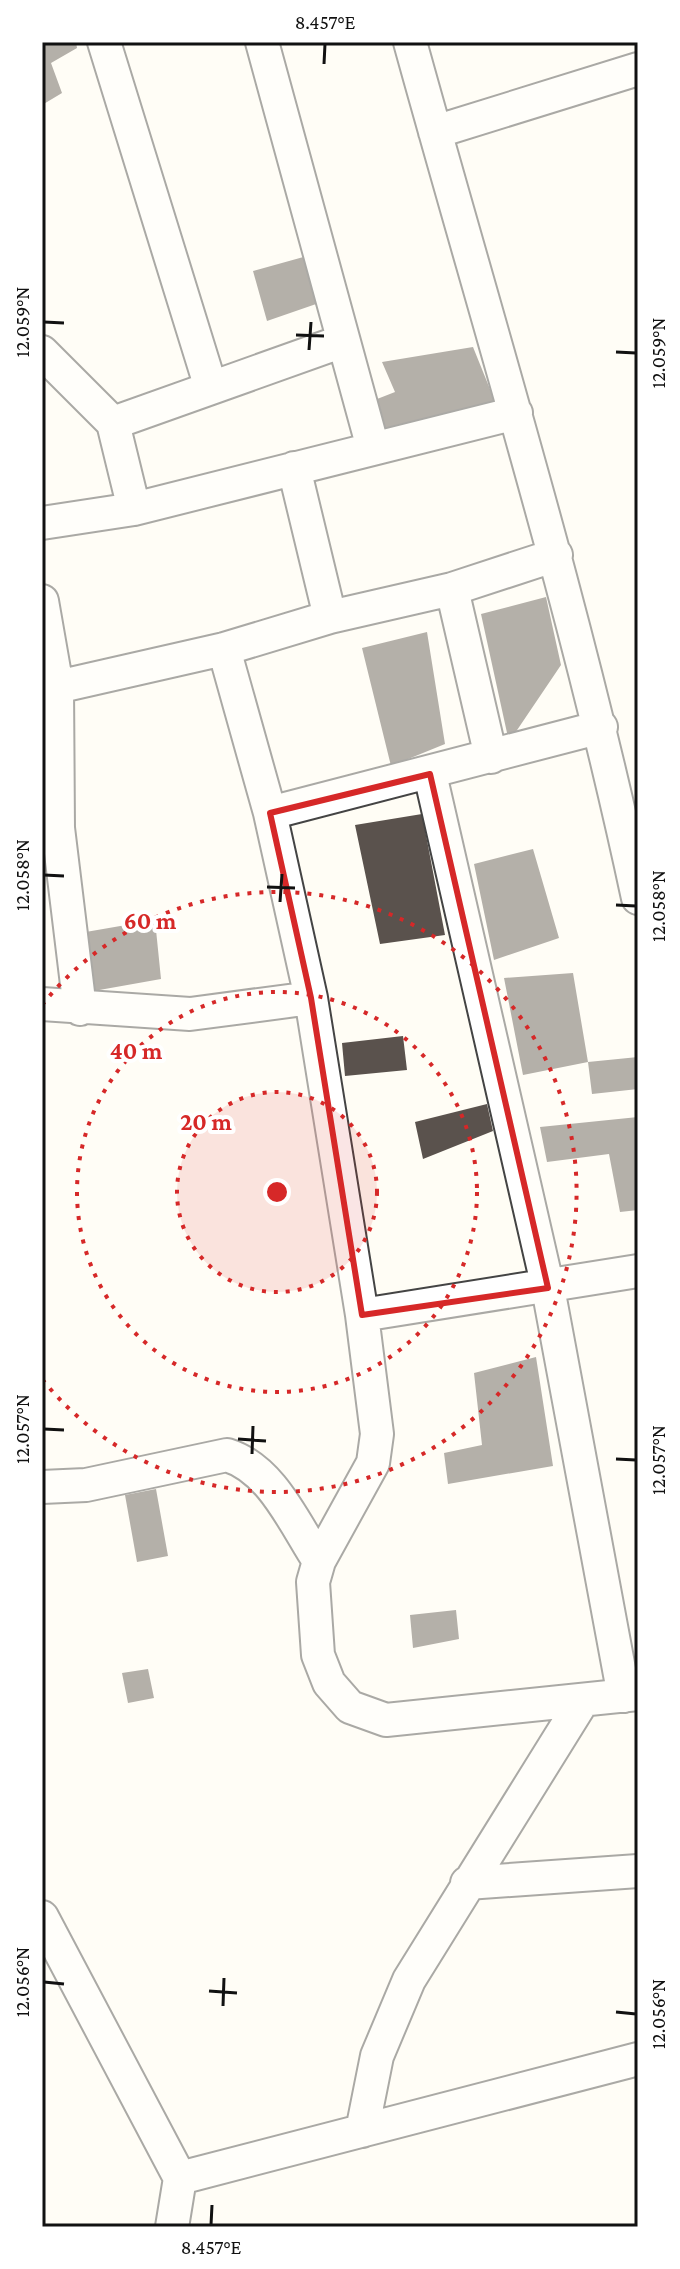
<svg xmlns="http://www.w3.org/2000/svg" width="680" height="2269" font-family="'Crimson Pro',serif">
<style>
.building{fill:#5a524d}
.lines{fill:none;stroke-linecap:round;stroke-linejoin:round}
.street-casing{stroke:#444;stroke-width:36}
.street{stroke:#fff;stroke-width:32}
.marked{fill:none;stroke:#d62828;stroke-width:6;stroke-linejoin:round}
.ticks{fill:none;stroke:#111;stroke-width:3}
.ring{fill:none;stroke:#d62828;stroke-width:4;stroke-dasharray:4 8}
.centre{fill:#d62828;stroke:#fff;stroke-width:4}
.ring-label{font-size:24px;text-anchor:middle;font-weight:bold;fill:#d62828;stroke:#fff;stroke-width:8;stroke-linejoin:round;paint-order:stroke}
.neatline{fill:none;stroke:#111;stroke-width:3}
.ticks-label{font-size:20px;text-anchor:middle;fill:#111}
</style>
<rect width="100%" height="100%" fill="#fffdf5"/>
<path class="building" d="M42,42H76L77,48L51,63L62,93L42,105Z
M307,256L319,303L267,321L253,271Z
M473,347L496,404L377,431L372,401L395,392L382,362Z
M546,597L561,665L509,742L481,614Z
M427,632L445,744L391,766L362,648Z
M422,814L445,935L380,944L355,825Z
M533,849L559,938L494,960L474,864Z
M155,920L161,979L88,992L80,933Z
M573,973L588,1062L523,1075L504,978Z
M403,1036L407,1070L345,1076L342,1043Z
M638,1057V1089L592,1094L588,1062Z
M487,1104L493,1131L423,1159L415,1122Z
M638,1117V1210L620,1212L609,1154L547,1162L540,1127Z
M536,1357L553,1466L448,1484L444,1453L482,1445L474,1373Z
M156,1489L168,1556L137,1562L125,1495Z
M456,1610L459,1639L413,1648L410,1615Z
M148,1669L154,1698L128,1703L122,1673Z"/>
<g class="lines">
<defs>
<path id="street" d="M104,42L211,388
M262,42L373,448
M410,42C489,328 576,607 638,898
M435,132L638,69
M42,352L113,423L134,509
M113,423L343,341
M294,468L330,617
M42,523L134,509L516,413
M452,589L491,757
M42,601L57,687L58,828L80,1009
M224,649L270,813L311,998L362,1315L377,1434L373,1463L319,1561L313,1582L318,1655L329,1683L350,1707L386,1720L638,1694
M57,687L224,649L330,617L452,589L556,555
M430,774L548,1288L624,1696
M270,813L601,727
M42,1004L190,1014L311,998
M362,1315L638,1271
M42,1487L86,1485L227,1455C272,1469 294,1523 319,1561
M467,1883L638,1871
M42,1917L180,2178L638,2059
M362,2131L377,2056L409,1980L583,1700
M172,2227L180,2178"/>
</defs>
<use href="#street" class="street-casing"/>
<use href="#street" class="street"/>
</g>
<path d="M0 0H680V2269H0ZM430,774L548,1288L362,1315L311,998L270,813Z" fill="#fffdf5" fill-opacity=".55" fill-rule="evenodd"/>
<path class="marked" d="M430,774L548,1288L362,1315L311,998L270,813Z"/>
<path class="ticks" d="M324,64L325,44M44,322L64,323M296,335L324,336M309,350L311,322M616,352L636,353M44,875L64,876M267,887L295,888M280,902L282,874M616,905L636,906M44,1429L64,1430M238,1439L266,1441M252,1454L253,1426M616,1459L636,1460M44,1982L64,1984M209,1991L237,1993M223,2006L224,1978M616,2012L636,2014M211,2225L212,2205"/>
<circle cx="277" cy="1192" r="100" fill="#d62828" fill-opacity=".12"/>
<g class="ring">
<circle cx="277" cy="1192" r="100"/>
<circle cx="277" cy="1192" r="200"/>
<path d="M42 1005A300 300 0 1 1 42 1379"/>
</g>
<circle cx="277" cy="1192" r="12" class="centre"/>
<g class="ring-label">
<text x="150" y="929">60 m</text>
<text x="136" y="1059">40 m</text>
<text x="206" y="1130">20 m</text>
</g>
<rect width="680" height="2269" fill="none" stroke="#ffffff" stroke-width="88"/>
<rect x="44" y="44" width="592" height="2181" class="neatline"/>
<g class="ticks-label">
<text x="325" y="29">8.457°E</text>
<text transform="translate(22 322) rotate(-90)" y="7">12.059°N</text>
<text transform="translate(658 353) rotate(-90)" y="7">12.059°N</text>
<text transform="translate(22 875) rotate(-90)" y="7">12.058°N</text>
<text transform="translate(658 906) rotate(-90)" y="7">12.058°N</text>
<text transform="translate(22 1429) rotate(-90)" y="7">12.057°N</text>
<text transform="translate(658 1460) rotate(-90)" y="7">12.057°N</text>
<text transform="translate(22 1982) rotate(-90)" y="7">12.056°N</text>
<text transform="translate(658 2014) rotate(-90)" y="7">12.056°N</text>
<text x="211" y="2254">8.457°E</text>
</g>
</svg>
